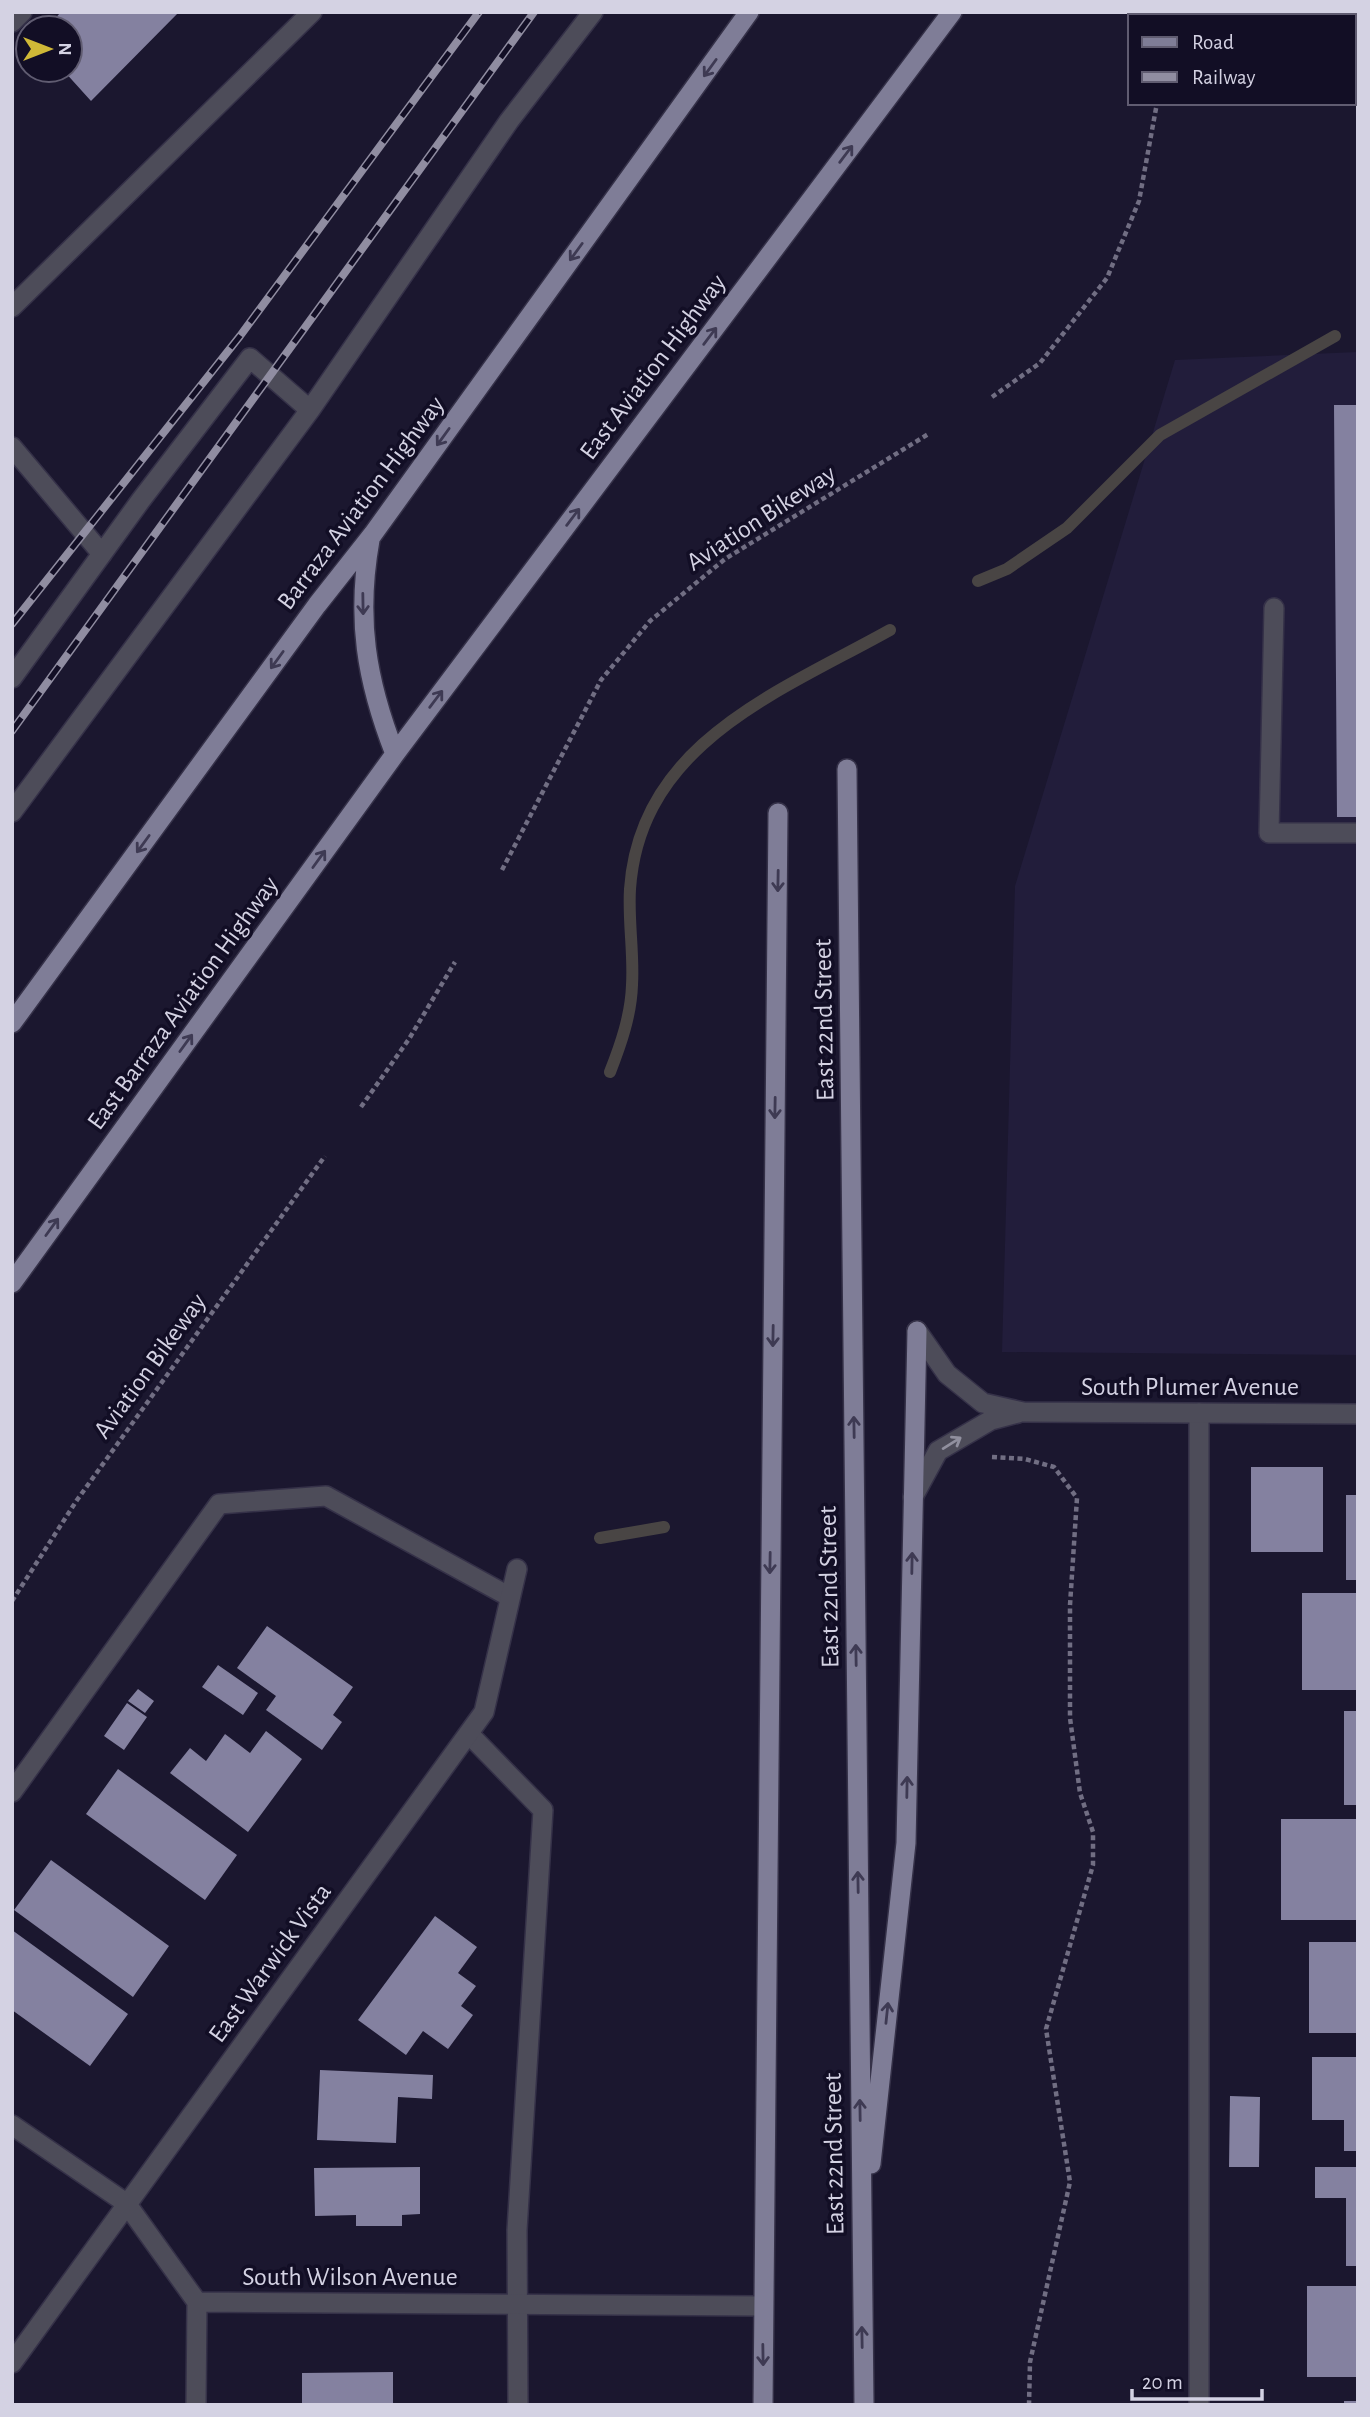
<svg xmlns="http://www.w3.org/2000/svg" width="1370" height="2417" font-family="'Alegreya Sans',sans-serif">
<style>
.built{fill:#221d3b}
.lines{fill:none;stroke-linecap:round;stroke-linejoin:round}
.stream{stroke:#494544;stroke-width:12}
.building{fill:#8481a0}
.service-casing{stroke:#353148;stroke-width:22}
.minor-casing{stroke:#353148;stroke-width:22}
.primary-casing{stroke:#353148;stroke-width:22}
.path{stroke:#716e83;stroke-width:4.5;stroke-dasharray:5 3.5;stroke-linecap:butt}
.service{stroke:#4d4c59;stroke-width:19}
.minor{stroke:#4d4c59;stroke-width:19}
.primary{stroke:#7f7d97;stroke-width:19}
.rail-casing{stroke:#908da1;stroke-width:8}
.rail{stroke:#120e25;stroke-width:5;stroke-dasharray:16;stroke-linecap:butt}
.oneway{stroke:#3e3a53}
.oneway2{stroke:#908f9e}
.labels{text-anchor:middle;dominant-baseline:central;stroke-width:7;stroke-linejoin:round;paint-order:stroke}
.street-label{font-size:26px;fill:#d4d2e3;stroke:#120e25}
</style>
<rect width="100%" height="100%" fill="#1b172f"/>
<path class="built" d="M1358,352V1355L1002,1352L1015,886L1175,360Z"/>
<g class="lines">
<path class="stream" d="M978,581L1007,569L1067,528L1160,435L1335,336
M610,1072C621,1044 631,1015 632,985C634,953 628,921 630,889C640,743 779,692 890,630
M600,1538L664,1527"/>
</g>
<path class="building" d="M61,12H179L91,101L63,70H70V28H46Z
M1334,405H1358V817H1337Z
M1251,1467H1323V1552H1251Z
M1346,1495H1358V1580H1346Z
M1302,1593H1358V1690H1302Z
M267,1626L353,1687L333,1715L342,1722L322,1750L266,1710L276,1696L237,1668Z
M218,1665L258,1693L243,1715L202,1687Z
M138,1689L154,1701L145,1713L128,1701Z
M127,1703L147,1717L124,1750L104,1736Z
M1344,1711H1358V1805H1344Z
M266,1731L302,1759L248,1832L170,1773L190,1748L206,1761L225,1734L250,1753Z
M118,1769L237,1855L205,1900L86,1814Z
M1281,1819H1358V1920H1281Z
M51,1860L169,1946L133,1997L14,1910Z
M435,1916L477,1947L458,1973L476,1986L461,2006L473,2015L448,2049L423,2031L406,2055L358,2020Z
M12,1930L128,2014L90,2066L12,2010Z
M1309,1942H1358V2033H1309Z
M1312,2057H1358V2151H1344V2120H1312Z
M320,2070L433,2075L432,2099L398,2097L396,2143L317,2140Z
M1230,2096L1260,2097L1259,2167H1229Z
M420,2167V2214L402,2215V2226H356V2215L315,2216L314,2168Z
M1315,2167H1358V2266H1346V2198H1315Z
M1307,2286H1358V2377H1307Z
M393,2372V2405H302V2373Z
M1344,2401H1358V2405H1344Z"/>
<g class="lines">
<defs>
<path id="service" d="M12,22L22,12
M12,307L312,12
M12,447L102,554
M1274,608L1269,833H1358
M12,678L141,500L250,358L310,410
M12,812L310,410L509,121L593,12
M469,1734L543,1810L517,2230L518,2405
M12,1792L219,1504L326,1496L510,1597
M1199,2405V1413"/>
<path id="minor" d="M917,1331L947,1374L983,1403L1023,1412L1358,1414
M913,1497L938,1451L991,1420L1018,1413
M12,2125L126,2203L197,2302
M197,2302L762,2306
M12,2363L484,1712L517,1569
M196,2405L197,2302"/>
<path id="primary" d="M370,540C356,618 366,680 395,754
M847,769L864,2405
M12,1023L317,605L373,534L749,12
M12,1283L395,754L952,12
M871,2164L906,1843L917,1331
M763,2405L778,813"/>
</defs>
<use href="#service" class="service-casing"/>
<use href="#minor" class="minor-casing"/>
<use href="#primary" class="primary-casing"/>
<path class="path" d="M1173,16L1174,12
M992,397L1040,363L1107,278L1139,201L1157,103
M502,870L601,680L650,621L725,559L930,433
M361,1107L409,1039L455,962
M992,1457L1025,1459L1054,1467L1077,1498L1070,1605V1718L1080,1793L1093,1832V1865L1046,2029L1070,2182L1030,2362L1029,2405
M12,1601L77,1500L325,1156"/>
<use href="#service" class="service"/>
<use href="#minor" class="minor"/>
<use href="#primary" class="primary"/>
<defs>
<path id="rail" d="M12,624L240,336L479,12
M12,731L534,12"/>
</defs>
<use href="#rail" class="rail-casing"/>
<use href="#rail" class="rail"/>
</g>
<defs><path id="oneway-shaft" d="M-6 0H5M1.5-3L5.5 0L1.5 3" fill="none" stroke-width="1.6" stroke-linecap="round" stroke-linejoin="round" transform="scale(1.75)"/></defs>
<g class="oneway">
<use href="#oneway-shaft" transform="translate(710 68) rotate(126)"/>
<use href="#oneway-shaft" transform="translate(846 154) rotate(-53)"/>
<use href="#oneway-shaft" transform="translate(576 252) rotate(126)"/>
<use href="#oneway-shaft" transform="translate(710 336) rotate(-53)"/>
<use href="#oneway-shaft" transform="translate(443 437) rotate(126)"/>
<use href="#oneway-shaft" transform="translate(573 517) rotate(-53)"/>
<use href="#oneway-shaft" transform="translate(363 604) rotate(89)"/>
<use href="#oneway-shaft" transform="translate(277 660) rotate(126)"/>
<use href="#oneway-shaft" transform="translate(436 699) rotate(-53)"/>
<use href="#oneway-shaft" transform="translate(143 844) rotate(126)"/>
<use href="#oneway-shaft" transform="translate(319 859) rotate(-54)"/>
<use href="#oneway-shaft" transform="translate(778 881) rotate(91)"/>
<use href="#oneway-shaft" transform="translate(186 1043) rotate(-54)"/>
<use href="#oneway-shaft" transform="translate(775 1108) rotate(91)"/>
<use href="#oneway-shaft" transform="translate(52 1227) rotate(-54)"/>
<use href="#oneway-shaft" transform="translate(773 1336) rotate(91)"/>
<use href="#oneway-shaft" transform="translate(854 1427) rotate(-91)"/>
<use href="#oneway-shaft" transform="translate(770 1563) rotate(91)"/>
<use href="#oneway-shaft" transform="translate(912 1563) rotate(-89)"/>
<use href="#oneway-shaft" transform="translate(856 1655) rotate(-91)"/>
<use href="#oneway-shaft" transform="translate(907 1787) rotate(-89)"/>
<use href="#oneway-shaft" transform="translate(858 1882) rotate(-91)"/>
<use href="#oneway-shaft" transform="translate(887 2013) rotate(-84)"/>
<use href="#oneway-shaft" transform="translate(860 2110) rotate(-91)"/>
<use href="#oneway-shaft" transform="translate(862 2337) rotate(-91)"/>
<use href="#oneway-shaft" transform="translate(763 2355) rotate(89)"/>
</g>
<use class="oneway2" href="#oneway-shaft" transform="translate(952 1443) rotate(-32)"/>
<g class="labels">
<g class="street-label">
<text transform="translate(653 367) rotate(-53)">East Aviation Highway</text>
<text transform="translate(361 503) rotate(-53)">Barraza Aviation Highway</text>
<text transform="translate(761 518) rotate(-33)">Aviation Bikeway</text>
<text transform="translate(183 1003) rotate(-54)">East Barraza Aviation Highway</text>
<text transform="translate(824 1020) rotate(-91)">East 22nd Street</text>
<text transform="translate(150 1366) rotate(-54)">Aviation Bikeway</text>
<text x="1190" y="1387">South Plumer Avenue</text>
<text transform="translate(829 1587) rotate(-91)">East 22nd Street</text>
<text transform="translate(270 1963) rotate(-54)">East Warwick Vista</text>
<text transform="translate(834 2154) rotate(-91)">East 22nd Street</text>
<text x="350" y="2277">South Wilson Avenue</text>
</g>
</g>
<rect width="1370" height="2417" fill="none" stroke="#d4d2e3" stroke-width="28"/>
<rect x="1128" y="14" width="228" height="91" fill="#120e25" stroke="#605c71" stroke-width="2"/>
<rect x="1142" y="37" width="35" height="10" fill="#7f7d97" stroke="#605c71" stroke-width="2"/>
<text x="1192" y="49" font-size="21" fill="#d4d2e3">Road</text>
<rect x="1142" y="72" width="35" height="10" fill="#908da1" stroke="#605c71" stroke-width="2"/>
<text x="1192" y="84" font-size="21" fill="#d4d2e3">Railway</text>
<g transform="translate(49 49) rotate(90)"><circle r="33" fill="#120e25" stroke="#605c71" stroke-width="2"/>
<path d="M0-5L12 26L0 18L-12 26Z" fill="#cfb837"/>
<text y="-10" font-size="19" font-weight="bold" text-anchor="middle" fill="#d4d2e3">N</text>
</g>
<path d="M1132 2389v10h130v-10" fill="none" stroke="#d4d2e3" stroke-width="3.5"/>
<text x="1142" y="2389" font-size="21" fill="#d4d2e3" stroke="#120e25" stroke-width="5" paint-order="stroke">20 m</text>
</svg>
